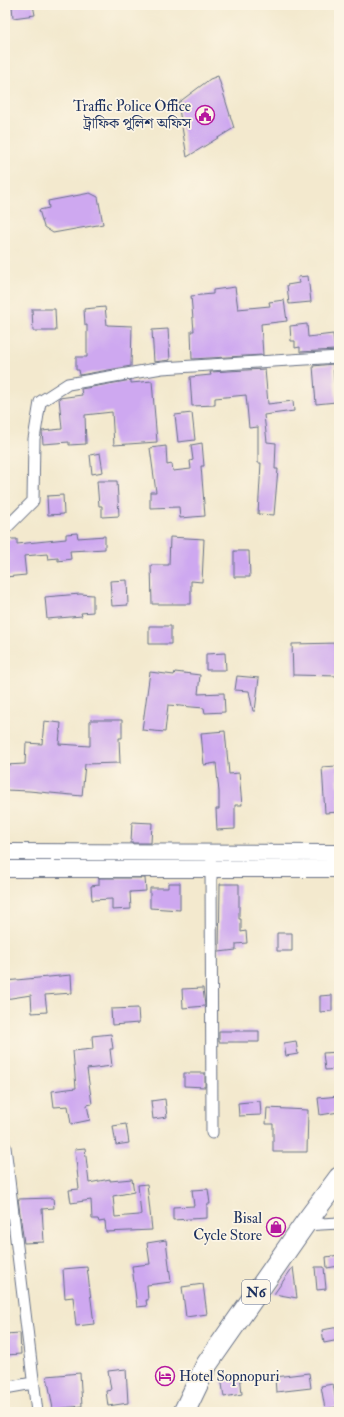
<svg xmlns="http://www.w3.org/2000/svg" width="344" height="1417" font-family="'IM FELL Double Pica','Noto Serif Bengali',serif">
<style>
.building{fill:#cea8f0}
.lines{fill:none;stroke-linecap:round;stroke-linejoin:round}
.street-casing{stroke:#677085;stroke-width:13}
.secondary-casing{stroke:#677085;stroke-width:18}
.highway-casing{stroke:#677085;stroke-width:23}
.street{stroke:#fff;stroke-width:11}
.secondary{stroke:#fff;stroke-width:16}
.highway{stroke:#fff;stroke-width:21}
.labels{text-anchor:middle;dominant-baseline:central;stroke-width:3.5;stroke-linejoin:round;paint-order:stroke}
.shield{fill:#fcf5e5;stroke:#5e6a86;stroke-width:1}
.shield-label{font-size:14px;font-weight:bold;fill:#1b2f5e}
.poi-label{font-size:15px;fill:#1b2f5e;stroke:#fcf5e5;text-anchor:end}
</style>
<rect width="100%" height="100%" fill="#fcf5e5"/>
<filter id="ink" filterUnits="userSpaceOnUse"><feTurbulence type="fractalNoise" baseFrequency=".025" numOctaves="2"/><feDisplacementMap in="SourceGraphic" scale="8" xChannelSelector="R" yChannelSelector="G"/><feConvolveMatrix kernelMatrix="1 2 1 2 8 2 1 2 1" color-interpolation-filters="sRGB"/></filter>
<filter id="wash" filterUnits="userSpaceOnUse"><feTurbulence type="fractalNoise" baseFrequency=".012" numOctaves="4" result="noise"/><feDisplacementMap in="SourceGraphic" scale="16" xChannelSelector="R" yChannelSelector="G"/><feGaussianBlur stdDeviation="0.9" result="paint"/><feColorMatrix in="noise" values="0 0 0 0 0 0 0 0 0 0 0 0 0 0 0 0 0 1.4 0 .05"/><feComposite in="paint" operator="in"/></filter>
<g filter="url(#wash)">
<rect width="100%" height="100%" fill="#f3e9ce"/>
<g id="blocks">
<path class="building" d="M12,5H33L35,15L13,18Z
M218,76L234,128L187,157L178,103L210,79Z
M90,193L98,197L103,224L53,233L44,227L39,210L49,208L48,201Z
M308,276L311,302L289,304L287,285L299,283L298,277Z
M235,287L238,309L270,306L269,302L284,300L287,321L261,324L263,355L192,359L191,331H194L191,296L213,294V290Z
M105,307L107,325L132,326L131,366L80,375L79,370H76V357H87V325H85L84,309Z
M32,309H55L56,331H33Z
M307,324L308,337L333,334L335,350L300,352V347L295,348V341H291L290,326Z
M168,329L170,360L154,362L152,330Z
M333,364L336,402L316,404L313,366Z
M265,369L268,404L293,401L294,411L264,415L267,442L276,443L275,469H278L274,515L258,514L261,463H258V427L249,428L246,395L215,398V405L192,406L190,377L211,375L210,372Z
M131,380V383L152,381L157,442L114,445L112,412L85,415L86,444L69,445V442L43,444L42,431L62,429L59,398L82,395L81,389Z
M192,413L195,440L178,442L175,415Z
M202,443L204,466H201L205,516L180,518L179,507L150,508V492H156L150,448L166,446L167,465L172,464L173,471L191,469L190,461L193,460L191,445Z
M100,453L103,472L92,474L90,455Z
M97,481H117L119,516L102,517V506H99Z
M63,495L64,514L48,515L47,496Z
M77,533L78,538L105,536V549L70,551L71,559L58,561V558L48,559L47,554L24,556L26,575L5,577V539H17V544L66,539V534Z
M170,537L204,539L202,582L191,581V604H152L151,565H169Z
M234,551H249L250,577H234Z
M127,580L128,605L112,606L110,581Z
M80,594L93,595V612L81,613L82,616L47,619L45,597Z
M149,626H171V644H149Z
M339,643V676L293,675L292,644Z
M225,653L226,670H206V654Z
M150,672L174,675L175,672L200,675L198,694L224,693L225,712L205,713L204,708L168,705L165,732L142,730Z
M237,676L259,678L255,711H253L249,691L235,690Z
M90,720H122V738H119L120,763L85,764L82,796L29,791L5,790V765L25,764L26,743L42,744L44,721L61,723L59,744L90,746Z
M225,731L229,774L239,773L242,805H235V829L217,830L216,809H219V792L216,763L204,765L201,733Z
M337,766L339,812L325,813L322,767Z
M132,822L152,823L151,843H131Z
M99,878H145L146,891L130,892L131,909L112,910V899L92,900L91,886L99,885Z
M168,883H180V910L150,908V888H168Z
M220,884H239V919H241V932L246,931L247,943L236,944V950L219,952Z
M277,933H292V951H277Z
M71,975L72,993L45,995L47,1012L32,1013L31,995L5,999V981Z
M203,988L205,1006L183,1008L182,989Z
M332,995V1011L320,1012V996Z
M138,1008L139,1023L112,1025L111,1009Z
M219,1031H259V1042H219Z
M111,1034L113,1049H110L112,1066L87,1069L92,1104L87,1105L90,1120L71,1124L68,1106L54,1107L52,1091L76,1088L73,1051L93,1049L92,1036Z
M296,1041L298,1054L286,1056L284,1043Z
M339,1052V1069L325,1070L323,1053Z
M184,1073H205V1087L184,1086Z
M339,1096V1112L320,1115L318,1098Z
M165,1099L167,1117L153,1119L151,1101Z
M260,1101L261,1115L239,1116L238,1103Z
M267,1108L308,1110L307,1152H273V1124H266Z
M126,1124L129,1143L116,1145L113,1126Z
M85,1148L89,1183L110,1179V1181L132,1179L134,1192L113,1196L115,1217L139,1215L141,1214L138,1185L147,1184L152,1230L106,1232L105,1221L99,1222L98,1219H92L91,1200L71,1203L69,1190L79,1189L75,1149Z
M208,1189L210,1204H207V1218L173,1220V1207L194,1206L192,1190Z
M53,1198L54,1208L42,1209L44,1242L24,1243L18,1199Z
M166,1240L171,1282L147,1285L148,1300H146L147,1306L137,1307L132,1266L150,1264L147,1243Z
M339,1255V1266L327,1268L326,1257Z
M87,1267L94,1324L76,1326L73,1297L65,1298L63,1269Z
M293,1267L297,1298L274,1294Z
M315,1267H324L326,1289L317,1290Z
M203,1284L207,1314L186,1317L182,1287Z
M339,1327V1340L324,1343L322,1330Z
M20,1333L21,1354L5,1355V1334Z
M126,1369L128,1403L108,1406L106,1391L111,1390L108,1371Z
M170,1370L171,1379L160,1381L159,1372Z
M80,1373L82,1406L53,1409L47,1376Z
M309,1373L311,1388L276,1392L275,1377Z
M240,1374L242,1394L224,1397L221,1377Z
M333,1384L337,1407L325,1409L321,1386Z"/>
</g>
</g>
<g filter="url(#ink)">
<use href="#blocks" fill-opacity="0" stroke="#677085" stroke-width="1"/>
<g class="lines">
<defs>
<path id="street" d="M5,529L33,501L34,439L40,402L68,384L162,368L339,357
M211,863L212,1133
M5,1147L37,1412
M304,1225L339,1223
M5,1388L33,1383"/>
<path id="secondary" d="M5,852L339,853
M5,869H339"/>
<path id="highway" d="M184,1412L207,1364L304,1225L339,1178"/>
</defs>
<use href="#street" class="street-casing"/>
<use href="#secondary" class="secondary-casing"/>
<use href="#highway" class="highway-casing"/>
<use href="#street" class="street"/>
<use href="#secondary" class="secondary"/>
<use href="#highway" class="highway"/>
</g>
</g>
<defs>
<symbol id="civic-ring" viewBox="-11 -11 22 22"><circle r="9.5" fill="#fcf5e5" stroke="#b5179e" stroke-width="1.5"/><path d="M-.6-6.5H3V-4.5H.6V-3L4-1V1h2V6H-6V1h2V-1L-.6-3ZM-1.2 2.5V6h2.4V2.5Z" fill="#b5179e"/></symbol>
<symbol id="shop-ring" viewBox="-11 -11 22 22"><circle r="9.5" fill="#fcf5e5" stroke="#b5179e" stroke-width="1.5"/><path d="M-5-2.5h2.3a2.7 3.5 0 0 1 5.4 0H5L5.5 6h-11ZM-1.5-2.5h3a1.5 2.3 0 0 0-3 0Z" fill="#b5179e"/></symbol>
<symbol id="hotel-ring" viewBox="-11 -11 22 22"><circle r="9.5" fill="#fcf5e5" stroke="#b5179e" stroke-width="1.5"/><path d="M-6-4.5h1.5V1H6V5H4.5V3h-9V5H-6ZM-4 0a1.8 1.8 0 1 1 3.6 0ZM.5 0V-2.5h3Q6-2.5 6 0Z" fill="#b5179e"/></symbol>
</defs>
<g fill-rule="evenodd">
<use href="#civic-ring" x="194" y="104" width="22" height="22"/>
<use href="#shop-ring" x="265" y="1216" width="22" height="22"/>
<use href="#hotel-ring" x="154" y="1365" width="22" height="22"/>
</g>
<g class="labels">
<rect class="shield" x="242" y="1280" width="28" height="24" rx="3"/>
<g class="shield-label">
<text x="256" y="1292">N6</text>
</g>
<g class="poi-label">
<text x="191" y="106">Traffic Police Office<tspan x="191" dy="17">ট্রাফিক পুলিশ অফিস</tspan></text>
<text x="262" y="1218">Bisal<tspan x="262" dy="17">Cycle Store</tspan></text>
<text x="179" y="1376" text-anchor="start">Hotel Sopnopuri</text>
</g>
</g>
<rect width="344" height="1417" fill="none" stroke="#fcf5e5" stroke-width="20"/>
</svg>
